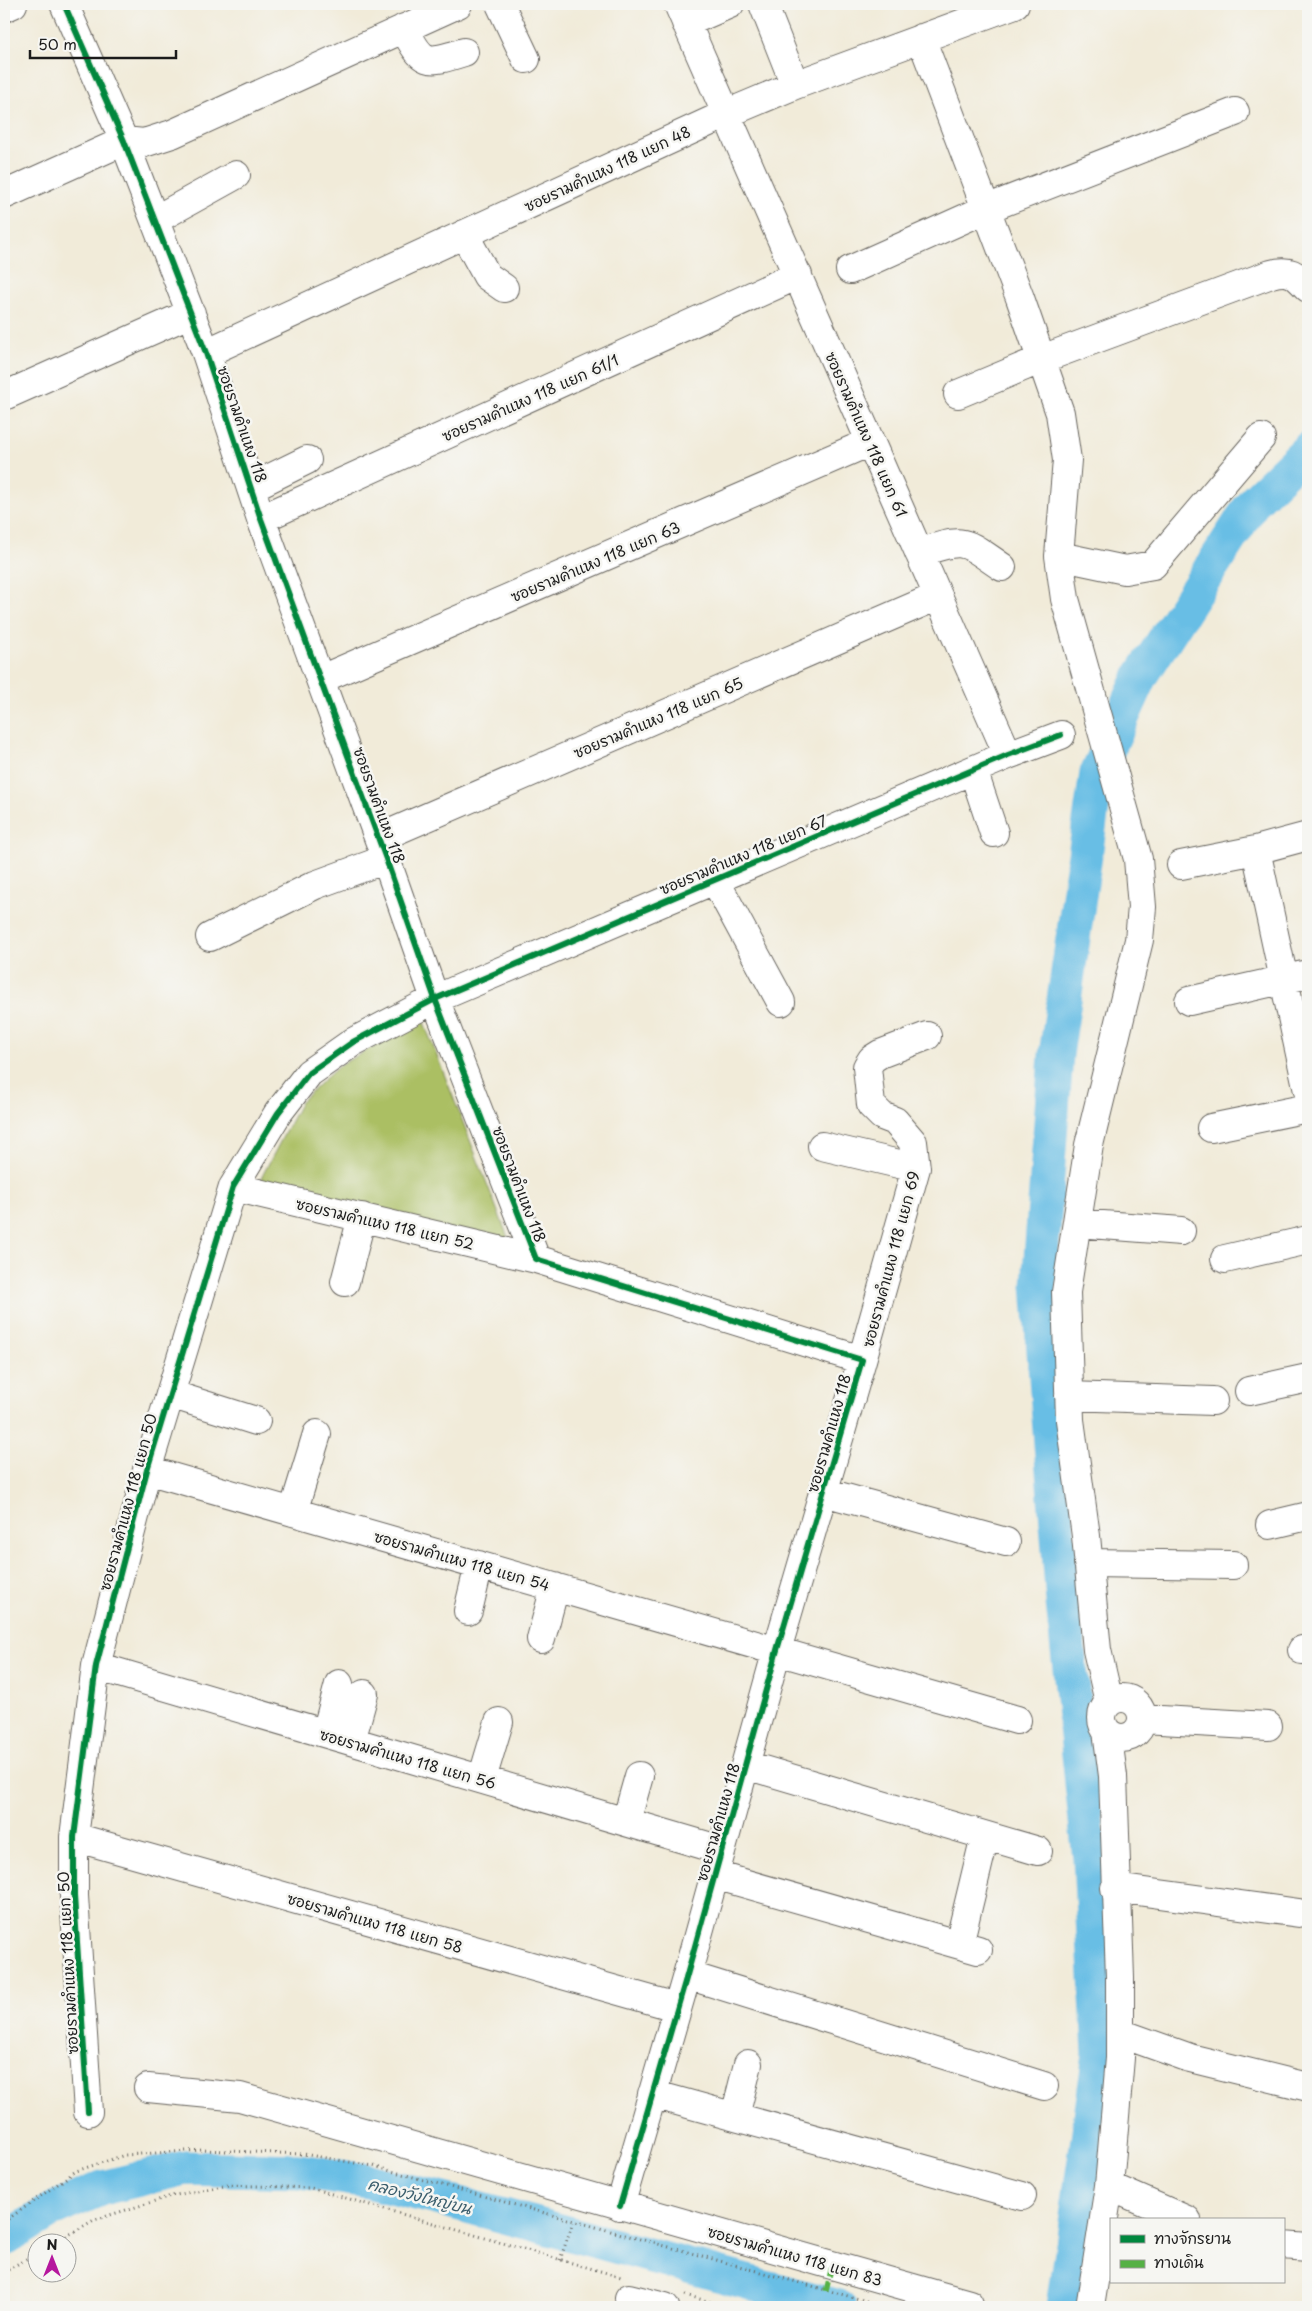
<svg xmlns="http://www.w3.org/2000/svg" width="1312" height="2311" font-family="'Playpen Sans','Playpen Sans Thai',sans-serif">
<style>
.green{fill:#abbf63;stroke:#646e40}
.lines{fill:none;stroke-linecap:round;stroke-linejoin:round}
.river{stroke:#68bee5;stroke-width:35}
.minor-casing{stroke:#67645e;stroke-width:30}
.path{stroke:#67645e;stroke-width:3;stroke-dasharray:1 4;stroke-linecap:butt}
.minor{stroke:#fff;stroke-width:28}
.quiet{stroke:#55b145;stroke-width:5;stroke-dasharray:10 5;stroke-linecap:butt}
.cycleway-casing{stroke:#f6f6f2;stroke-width:9}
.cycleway{stroke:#00873e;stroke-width:6}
.labels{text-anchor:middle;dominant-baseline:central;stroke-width:5;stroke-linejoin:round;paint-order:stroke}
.street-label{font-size:15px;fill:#1c1c1c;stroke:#f6f6f2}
.water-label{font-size:16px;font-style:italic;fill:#3a5d6c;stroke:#f6f6f2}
</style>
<rect width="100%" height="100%" fill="#f6f6f2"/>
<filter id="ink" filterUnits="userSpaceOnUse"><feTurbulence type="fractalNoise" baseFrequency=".02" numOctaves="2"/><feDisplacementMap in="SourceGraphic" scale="10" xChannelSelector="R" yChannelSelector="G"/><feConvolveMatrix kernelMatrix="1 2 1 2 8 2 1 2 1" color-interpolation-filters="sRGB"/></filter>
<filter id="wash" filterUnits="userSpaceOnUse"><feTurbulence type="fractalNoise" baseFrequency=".0096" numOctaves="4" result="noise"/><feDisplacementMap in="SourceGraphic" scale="20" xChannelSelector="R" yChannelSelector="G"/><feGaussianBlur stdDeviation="1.12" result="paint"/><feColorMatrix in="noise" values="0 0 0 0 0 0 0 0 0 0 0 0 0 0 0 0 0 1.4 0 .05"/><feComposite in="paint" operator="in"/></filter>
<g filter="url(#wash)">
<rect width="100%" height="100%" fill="#f1ebd9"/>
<path class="green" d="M423,1020L511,1245L258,1184L302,1100L340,1065Z"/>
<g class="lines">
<path class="river" d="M4,2240L52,2210L102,2188L185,2168L298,2171L368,2181L460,2204L839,2307
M1064,2307L1100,2054L1090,1859L1063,1603L1039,1285L1056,1055L1097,773L1141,676L1254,501L1308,449"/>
</g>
</g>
<g filter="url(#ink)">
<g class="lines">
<defs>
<path id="minor" d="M64,4L124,141L206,353L261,519L386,859L435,999L536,1259L862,1360L777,1650L687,1975L620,2206
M500,4L526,59
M678,4L1008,755
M763,4L795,85
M4,8L13,4
M686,23L730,4
M404,28C423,65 426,64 464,52
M921,38L1020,298L1060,413L1067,460L1059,556L1065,599L1138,859L1142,907L1139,940L1089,1145L1066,1292L1070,1420L1086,1536L1097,1650L1109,1702
M4,195L124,141L144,143L172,134L458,4
M155,220L236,175
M464,234L487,276L504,288
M850,270L986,209L1235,112
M206,353L726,114L795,85L1015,4
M958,394L1042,359L1271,274C1291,269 1295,274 1308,288
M4,396L191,313
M252,487L307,460
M261,519L798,275
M919,553C966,537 962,540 1002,567
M1059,556L1125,570L1153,565L1261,438
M321,679L870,442
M973,770L994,833
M379,838L938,596
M1256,850L1308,1091
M1181,865L1256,850L1308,836
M715,880L781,1002
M210,937L315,885L386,859
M1189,1001L1308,974
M1211,1128L1308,1108
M822,1146L916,1168
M233,1187L536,1259
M1077,1223L1181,1231
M1225,1259L1308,1240
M345,1282L362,1217
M862,1360L916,1168L913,1142L895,1121L882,1116L871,1105L867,1067L872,1059L880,1054L927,1036
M1249,1391L1308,1378
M170,1394L256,1421
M1069,1396L1213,1401
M147,1470L1017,1720
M824,1492L1006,1542
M293,1512L317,1434
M1270,1525L1308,1516
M1088,1563L1233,1565
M468,1611L479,1565
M541,1639L555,1587
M1302,1650L1308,1649
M96,1666L721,1850
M1102 1718a20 20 0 1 1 40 0a20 20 0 1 1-40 0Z
M1143,1719L1268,1726
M326,1733L339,1684
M351,1741L364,1694
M746,1765L1038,1851
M482,1779L499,1722
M626,1822L639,1776
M74,1837L676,2007
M715,1875L978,1950
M1115,1888L1299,1913
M959,1944L985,1836
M687,1975L1044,2086
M1120,2033L1190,2058L1308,2087
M148,2088L240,2097L969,2304
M652,2094L1022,2196
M88,2112L74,1896V1837L96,1666L147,1470L233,1187L278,1113L309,1073L353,1042L435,999L1008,755L1061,735
M735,2116L748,2064
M1109,2186L1187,2220
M1283,2245L1308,2247
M629,2298L665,2307
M1090,2307L1109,2186L1120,2058V1978L1113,1776L1107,1731"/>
</defs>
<use href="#minor" class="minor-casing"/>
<path class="path" d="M4,2222L76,2171L125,2155L202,2150L303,2154L373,2166L870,2302
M53,2244L94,2220L171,2196L228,2185L311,2188L621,2277
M560,2260L573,2222
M4,2272L38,2252
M685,2295L729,2307"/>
<use href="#minor" class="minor"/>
<path class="quiet" d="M826,2291L832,2265"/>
<defs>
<path id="cycleway" d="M64,4L124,141L206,353L261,519L386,859L435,999L536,1259L862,1360L777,1650L687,1975L620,2206
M88,2112L74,1896V1837L96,1666L147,1470L233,1187L278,1113L309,1073L353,1042L435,999L1008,755L1061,735"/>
</defs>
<use href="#cycleway" class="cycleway-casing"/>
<use href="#cycleway" class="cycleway"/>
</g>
</g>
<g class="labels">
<g class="street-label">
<text transform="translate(607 168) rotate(-25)">ซอยรามคำแหง 118 แยก 48</text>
<text transform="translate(530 397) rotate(-24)">ซอยรามคำแหง 118 แยก 61/1</text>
<text transform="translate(243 424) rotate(71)">ซอยรามคำแหง 118</text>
<text transform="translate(867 434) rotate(66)">ซอยรามคำแหง 118 แยก 61</text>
<text transform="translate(595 561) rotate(-23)">ซอยรามคำแหง 118 แยก 63</text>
<text transform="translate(658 717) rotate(-23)">ซอยรามคำแหง 118 แยก 65</text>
<text transform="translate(380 805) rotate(70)">ซอยรามคำแหง 118</text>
<text transform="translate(743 854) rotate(-23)">ซอยรามคำแหง 118 แยก 67</text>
<text transform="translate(520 1184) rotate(69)">ซอยรามคำแหง 118</text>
<text transform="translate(385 1223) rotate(13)">ซอยรามคำแหง 118 แยก 52</text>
<text transform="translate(890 1259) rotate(-75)">ซอยรามคำแหง 118 แยก 69</text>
<text transform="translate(828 1433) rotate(-74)">ซอยรามคำแหง 118</text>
<text transform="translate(127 1502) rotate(-75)">ซอยรามคำแหง 118 แยก 50</text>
<text transform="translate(462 1560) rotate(16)">ซอยรามคำแหง 118 แยก 54</text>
<text transform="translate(408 1758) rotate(16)">ซอยรามคำแหง 118 แยก 56</text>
<text transform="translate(717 1822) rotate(-74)">ซอยรามคำแหง 118</text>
<text transform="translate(375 1922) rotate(16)">ซอยรามคำแหง 118 แยก 58</text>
<text transform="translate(67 1963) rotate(-93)">ซอยรามคำแหง 118 แยก 50</text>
<text transform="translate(795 2255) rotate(16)">ซอยรามคำแหง 118 แยก 83</text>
</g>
<g class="water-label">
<text transform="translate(420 2195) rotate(14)">คลองวังใหญ่บน</text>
</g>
</g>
<rect width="1312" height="2311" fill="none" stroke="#f6f6f2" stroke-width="20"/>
<rect x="1110" y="2218" width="175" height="65" fill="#f6f6f2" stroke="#9f9f9c"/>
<rect x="1120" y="2235" width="25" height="8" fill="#00873e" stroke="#9f9f9c"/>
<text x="1154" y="2244" font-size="15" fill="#1c1c1c">ทางจักรยาน</text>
<rect x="1120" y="2260" width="25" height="8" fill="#55b145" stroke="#9f9f9c"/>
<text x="1154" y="2268" font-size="15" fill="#1c1c1c">ทางเดิน</text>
<g transform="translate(52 2258)"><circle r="24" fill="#f6f6f2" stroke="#9f9f9c"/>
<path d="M0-4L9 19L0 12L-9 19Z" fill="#b5179e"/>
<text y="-8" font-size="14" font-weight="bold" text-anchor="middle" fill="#1c1c1c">N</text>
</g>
<path d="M30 50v8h146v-8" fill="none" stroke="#1c1c1c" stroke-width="2.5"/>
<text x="38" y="50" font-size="15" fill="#1c1c1c" stroke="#f6f6f2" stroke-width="4" paint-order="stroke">50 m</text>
</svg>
